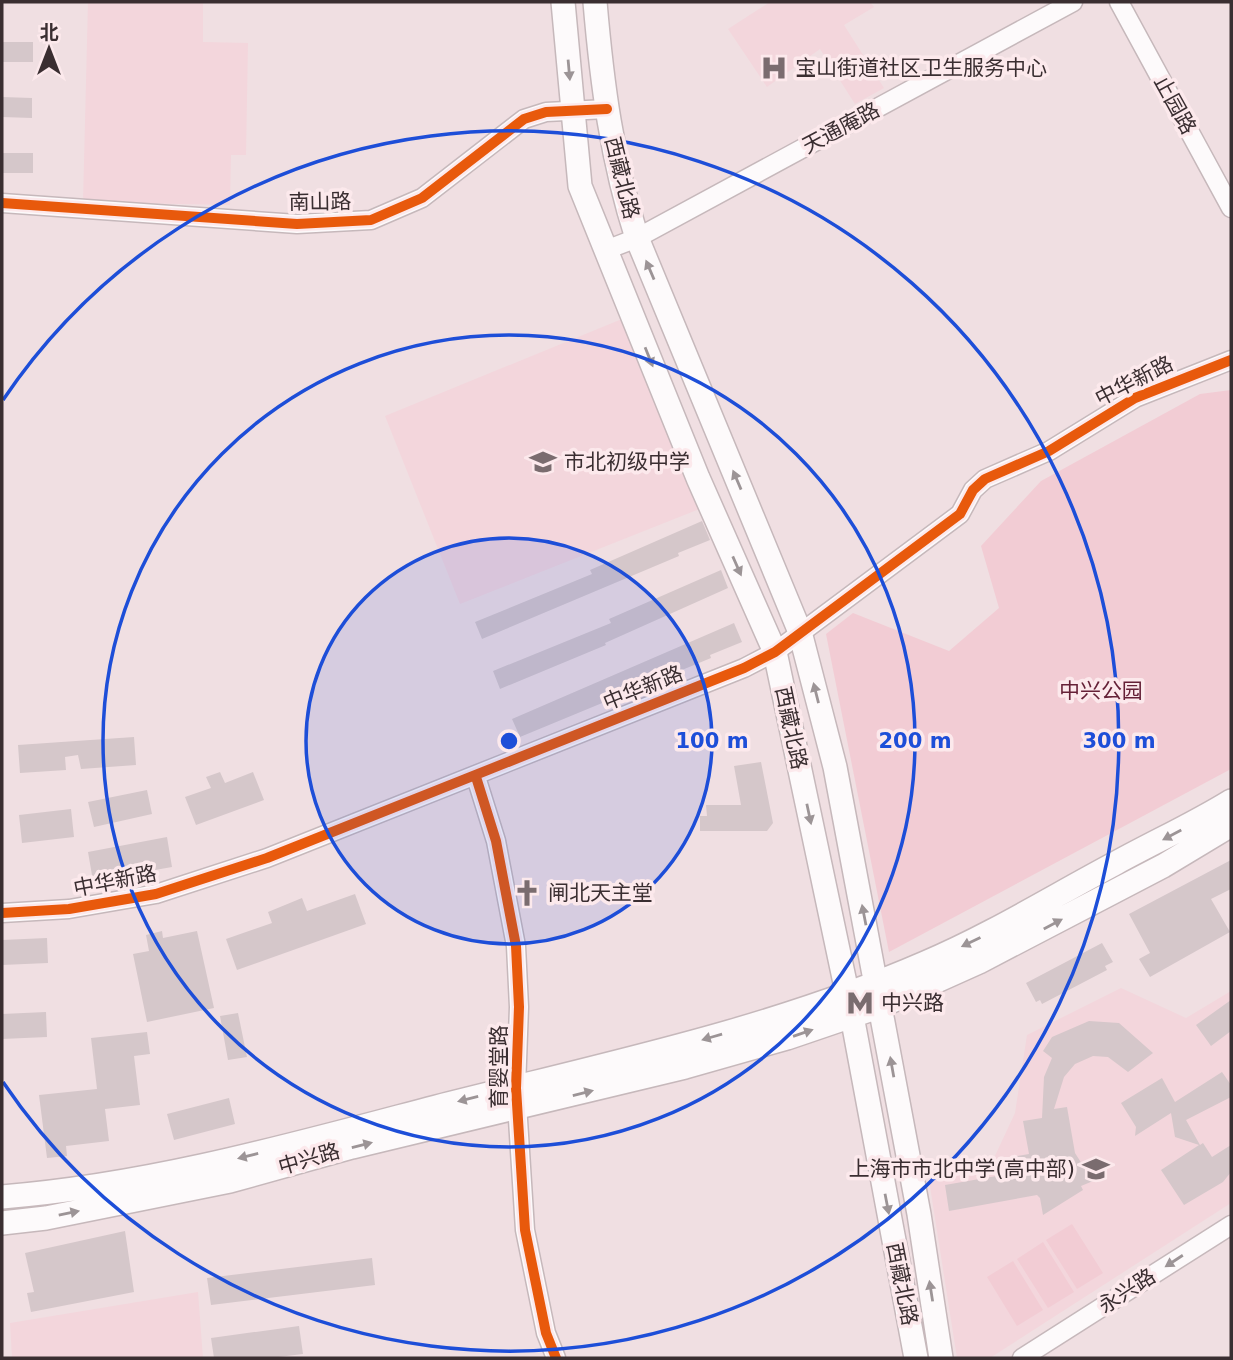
<svg xmlns="http://www.w3.org/2000/svg" width="1233" height="1360" font-family="'DejaVu Sans','Noto Sans SC',sans-serif">
<style>
.built{fill:#f3d6dc}
.green{fill:#f2ccd4}
.building{fill:#d5c7ca}
.lines{fill:none;stroke-linecap:round;stroke-linejoin:round}
.minor-casing{stroke:#c6b8bb;stroke-width:21}
.major-casing{stroke:#c6b8bb;stroke-width:26}
.minor{stroke:#fdfafb;stroke-width:18}
.major{stroke:#fdfafb;stroke-width:23}
.cycleway-casing{stroke:#fce9ec;stroke-width:15}
.cycleway{stroke:#e8590c;stroke-width:10}
.oneway{fill:#9c9496}
.ring{fill:none;stroke:#1d4ed8;stroke-width:3.5}
.labels{text-anchor:middle;dominant-baseline:central;stroke-width:7;stroke-linejoin:round;paint-order:stroke}
.poi-label{font-size:21px;fill:#3a2e31;stroke:#fce9ec;text-anchor:start}
.street-label{font-size:21px;fill:#3a2e31;stroke:#fce9ec}
.park-label{font-size:21px;fill:#652137;stroke:#fce9ec}
.centre{fill:#1d4ed8;stroke:#fce9ec;stroke-width:3.5}
.ring-label{font-size:21px;text-anchor:middle;font-weight:bold;fill:#1d4ed8;stroke:#fce9ec;stroke-width:7;stroke-linejoin:round;paint-order:stroke}
</style>
<rect width="100%" height="100%" fill="#f0dfe2"/>
<path class="built" d="M88,2H203V42L248,43L246,155H231L230,205L83,202Z
M770,2H870L874,7L844,25L884,88L855,104L820,49L767,87L728,29Z
M622,319L702,508L460,604L385,416Z
M1121,988L1186,1018L1231,991V1203L990,1358H957L929,1180L994,1158L1015,1113L1027,1035Z
M198,1292L203,1358H12L10,1323Z"/>
<path class="green" d="M1231,390V769L889,952L826,634L853,613L949,651L999,608L981,546L1041,481L1200,394Z
M1072,1224L1103,1273L1077,1289L1046,1240Z
M1043,1242L1074,1292L1048,1308L1017,1259Z
M1013,1261L1043,1310L1017,1326L987,1277Z"/>
<path class="building" d="M2,42H33V62H2Z
M2,97L32,98V118L2,117Z
M2,153H33V173H2Z
M702,521L710,540L678,553L679,556L482,639L475,622L592,574L590,570Z
M721,570L728,588L605,643L606,645L500,689L493,671L611,623L609,619Z
M734,623L742,642L710,655L711,658L520,737L512,719Z
M134,737L136,765L81,769L78,755L65,757L66,770L20,773L18,745Z
M761,762L773,823L767,831H700V816H707L706,805H741L734,766Z
M220,772L225,783L253,772L264,800L196,825L185,797L211,788L206,777Z
M147,790L152,814L94,827L88,802Z
M71,809L74,837L22,843L19,815Z
M167,837L172,867L93,881L88,852Z
M1231,860V889L1211,899L1230,932L1150,977L1139,959L1150,953L1129,914Z
M355,894L366,924L237,970L226,939L272,923L268,912L302,898L307,911Z
M162,931L163,938L197,931L214,1008L147,1022L133,954L149,951L146,935Z
M47,938L48,963L2,965V940Z
M1102,943L1113,962L1105,966L1107,970L1042,1004L1040,1000L1036,1002L1026,983Z
M1231,1000V1031L1211,1046L1196,1025Z
M46,1012L47,1037L2,1039V1014Z
M238,1013L247,1057L228,1060L220,1016Z
M1089,1021L1119,1023L1153,1053L1128,1072L1108,1057L1093,1056L1075,1064L1064,1077L1054,1109L1067,1107L1075,1153L1082,1164L1096,1167L1098,1179L1081,1186L1083,1190L1043,1215L1040,1198L1037,1195L949,1211L945,1185L1008,1174L1005,1158L1029,1154L1023,1121L1042,1118L1044,1077L1052,1058L1043,1051L1052,1037Z
M147,1032L150,1054L134,1056L140,1105L105,1109L109,1141L66,1146L67,1156L47,1158L39,1095L97,1089L91,1038Z
M1222,1072L1231,1085V1097L1186,1120L1200,1145L1203,1143L1212,1157L1231,1145V1172L1223,1182L1184,1205L1161,1170L1199,1145L1175,1137L1171,1113L1135,1136L1136,1127L1121,1103L1162,1078L1175,1102Z
M229,1098L235,1124L174,1140L167,1114Z
M125,1231L134,1292L31,1312L27,1293L34,1292L25,1253Z
M372,1258L375,1285L211,1305L207,1278Z
M299,1326L303,1354L270,1358H214L211,1338Z"/>
<g class="lines">
<defs>
<path id="minor" d="M1119,2L1231,208
M2,203L297,224L371,220L422,198L524,119L546,112L607,109
M606,250L637,238L1073,2
M476,777L496,841L516,946L519,1007L516,1088L525,1230L546,1333L556,1358
M2,913L69,909L156,894L267,858L744,668L775,652L960,514L973,490L985,479L1049,451L1135,398L1231,360
M1022,1358L1231,1225"/>
<path id="major" d="M563,2L580,186L698,478L775,652L852,1016L916,1358
M595,2C602,84 612,160 637,238L800,632L835,767L919,1214L941,1358
M2,1197C151,1185 292,1145 436,1107C601,1065 768,1031 925,963C991,935 1052,897 1116,863C1154,842 1194,824 1231,801
M2,1223L46,1218L230,1181L352,1147L685,1067L787,1038L881,1006L979,962L1163,866L1231,825"/>
</defs>
<use href="#minor" class="minor-casing"/>
<use href="#major" class="major-casing"/>
<use href="#minor" class="minor"/>
<use href="#major" class="major"/>
<defs>
<path id="cycleway" d="M2,203L297,224L371,220L422,198L524,119L546,112L607,109
M476,777L496,841L516,946L519,1007L516,1088L525,1230L546,1333L556,1358
M2,913L69,909L156,894L267,858L744,668L775,652L960,514L973,490L985,479L1049,451L1135,398L1231,360"/>
</defs>
<use href="#cycleway" class="cycleway-casing"/>
<use href="#cycleway" class="cycleway"/>
</g>
<defs><path id="oneway-solid" d="M-6-.8H1V-3.2L6.5 0L1 3.2V.8H-6Z" transform="scale(1.75)"/></defs>
<g class="oneway">
<use href="#oneway-solid" transform="translate(569 70) rotate(85)"/>
<use href="#oneway-solid" transform="translate(650 270) rotate(-113)"/>
<use href="#oneway-solid" transform="translate(649 357) rotate(68)"/>
<use href="#oneway-solid" transform="translate(737 480) rotate(-113)"/>
<use href="#oneway-solid" transform="translate(737 566) rotate(66)"/>
<use href="#oneway-solid" transform="translate(816 693) rotate(-104)"/>
<use href="#oneway-solid" transform="translate(809 814) rotate(78)"/>
<use href="#oneway-solid" transform="translate(1172 835) rotate(152)"/>
<use href="#oneway-solid" transform="translate(864 915) rotate(-101)"/>
<use href="#oneway-solid" transform="translate(1053 924) rotate(-28)"/>
<use href="#oneway-solid" transform="translate(971 942) rotate(154)"/>
<use href="#oneway-solid" transform="translate(803 1033) rotate(-19)"/>
<use href="#oneway-solid" transform="translate(712 1037) rotate(164)"/>
<use href="#oneway-solid" transform="translate(892 1067) rotate(-100)"/>
<use href="#oneway-solid" transform="translate(583 1093) rotate(-14)"/>
<use href="#oneway-solid" transform="translate(468 1099) rotate(166)"/>
<use href="#oneway-solid" transform="translate(362 1145) rotate(-14)"/>
<use href="#oneway-solid" transform="translate(248 1156) rotate(166)"/>
<use href="#oneway-solid" transform="translate(887 1204) rotate(79)"/>
<use href="#oneway-solid" transform="translate(69 1213) rotate(-12)"/>
<use href="#oneway-solid" transform="translate(1174 1261) rotate(147)"/>
<use href="#oneway-solid" transform="translate(931 1291) rotate(-99)"/>
</g>
<circle cx="509" cy="741" r="203" fill="#1d4ed8" fill-opacity=".12"/>
<g class="ring">
<circle cx="509" cy="741" r="203"/>
<circle cx="509" cy="741" r="406"/>
<path d="M3 400A610 610 0 1 1 3 1082"/>
</g>
<defs>
<symbol id="hospital-bare" viewBox="-9 -9 18 18"><path d="M-5-5h3v3.5h4V-5h3V5h-3V1.5h-4V5h-3Z" fill="#7a6c6f" stroke="#fce9ec" stroke-width="2.5" paint-order="stroke"/></symbol>
<symbol id="school-bare" viewBox="-9 -9 18 18"><path d="M0-5L7-2L0 1L-7-2ZM-4 1L0 2.5L4 1V4Q0 6-4 4Z" fill="#7a6c6f" stroke="#fce9ec" stroke-width="2.5" paint-order="stroke"/></symbol>
<symbol id="church-bare" viewBox="-9 -9 18 18"><path d="M-1.2-6h2.4v3.5h3.3v2.4h-3.3V6h-2.4V-.1h-3.3v-2.4h3.3Z" fill="#7a6c6f" stroke="#fce9ec" stroke-width="2.5" paint-order="stroke"/></symbol>
<symbol id="metro-bare" viewBox="-9 -9 18 18"><path d="M-5.5 5V-5H-3L0 0L3-5H5.5V5H3V-.5L0 4L-3-.5V5Z" fill="#7a6c6f" stroke="#fce9ec" stroke-width="2.5" paint-order="stroke"/></symbol>
</defs>
<g fill-rule="evenodd">
<use href="#hospital-bare" x="755" y="49" width="38" height="38"/>
<use href="#school-bare" x="524" y="443" width="38" height="38"/>
<use href="#church-bare" x="508" y="874" width="38" height="38"/>
<use href="#metro-bare" x="841" y="984" width="38" height="38"/>
<use href="#school-bare" x="1077" y="1150" width="38" height="38"/>
</g>
<g class="labels">
<g class="poi-label">
<text x="795" y="68">宝山街道社区卫生服务中心</text>
<text x="564" y="462">市北初级中学</text>
<text x="548" y="893">闸北天主堂</text>
<text x="881" y="1003">中兴路</text>
<text x="1075" y="1169" text-anchor="end">上海市市北中学(高中部)</text>
</g>
<g class="street-label">
<text transform="translate(1175 105) rotate(61)">止园路</text>
<text transform="translate(841 128) rotate(-28)">天通庵路</text>
<text transform="translate(622 178) rotate(76)">西藏北路</text>
<text transform="translate(320 202) rotate(-1)">南山路</text>
<text transform="translate(1134 381) rotate(-27)">中华新路</text>
<text transform="translate(643 688) rotate(-22)">中华新路</text>
<text transform="translate(791 728) rotate(78)">西藏北路</text>
<text transform="translate(115 881) rotate(-11)">中华新路</text>
<text transform="translate(499 1067) rotate(-90)">育婴堂路</text>
<text transform="translate(309 1159) rotate(-16)">中兴路</text>
<text transform="translate(902 1284) rotate(79)">西藏北路</text>
<text transform="translate(1127 1291) rotate(-33)">永兴路</text>
</g>
<g class="park-label">
<text x="1101" y="691">中兴公园</text>
</g>
</g>
<circle cx="509" cy="741" r="10" class="centre"/>
<g class="ring-label">
<text x="712" y="748">100 m</text>
<text x="915" y="748">200 m</text>
<text x="1119" y="748">300 m</text>
</g>
<rect width="1233" height="1360" fill="none" stroke="#3a2e31" stroke-width="7"/>
<g transform="translate(49 49)" stroke="#fce9ec" stroke-width="5" paint-order="stroke">
<path d="M0-5L12 26L0 18L-12 26Z" fill="#3a2e31"/>
<text y="-10" font-size="19" font-weight="bold" text-anchor="middle" fill="#3a2e31">北</text>
</g>
</svg>
